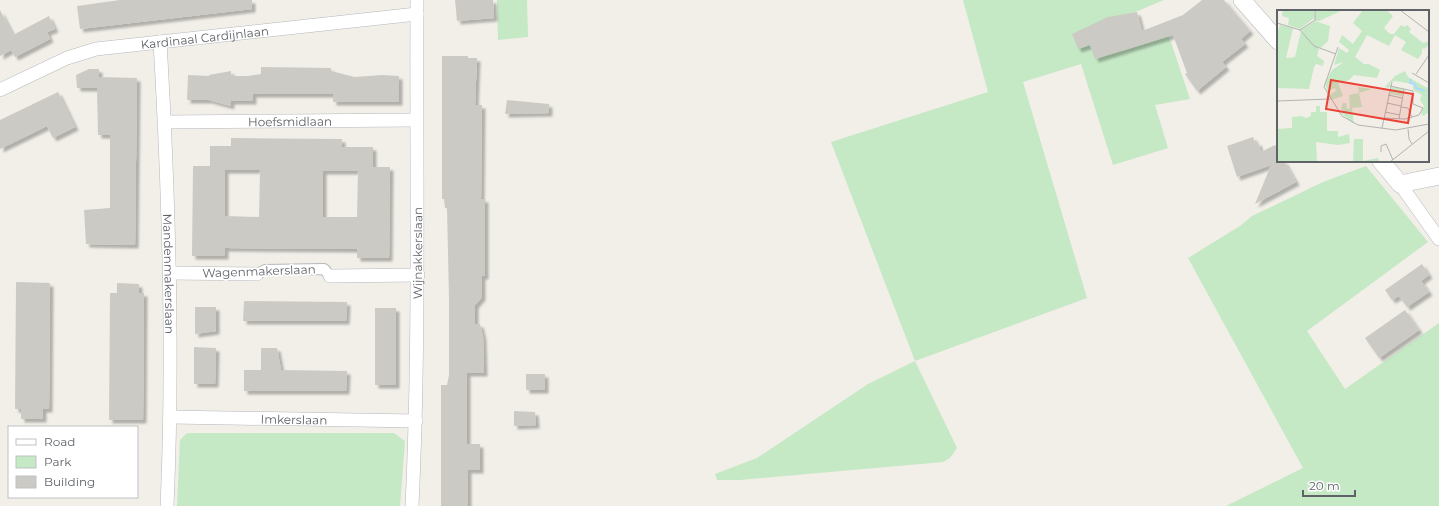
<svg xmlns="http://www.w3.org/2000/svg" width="1439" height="506" font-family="Montserrat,sans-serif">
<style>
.green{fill:#c5e8c5}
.building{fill:#cccac5;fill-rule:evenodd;filter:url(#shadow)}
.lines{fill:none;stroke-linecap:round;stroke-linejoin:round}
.pedestrian-casing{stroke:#b5b8bc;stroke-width:12}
.minor-casing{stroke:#b5b8bc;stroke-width:14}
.tertiary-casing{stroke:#b5b8bc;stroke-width:18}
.pedestrian{stroke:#fff;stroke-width:10}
.minor{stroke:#fff;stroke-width:13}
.tertiary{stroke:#fff;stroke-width:17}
.labels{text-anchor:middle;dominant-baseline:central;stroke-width:3.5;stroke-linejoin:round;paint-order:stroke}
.street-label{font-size:12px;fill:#5f6368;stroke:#fff}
.inset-river{fill:none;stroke:#aadaff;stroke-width:2}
.inset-road{fill:none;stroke:#b3b3b1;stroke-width:1}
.view{fill:#ea4335;fill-opacity:0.15;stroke:#ea4335;stroke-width:2}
.inset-edge{fill:none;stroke:#5f6368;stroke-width:2}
</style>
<defs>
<filter id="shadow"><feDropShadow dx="3.5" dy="3.5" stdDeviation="1" flood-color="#0004"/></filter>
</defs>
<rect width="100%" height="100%" fill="#f1efe8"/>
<path class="green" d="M497,0H527L528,37L498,40Z
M963,0H1164L1114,21L1122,51L1169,36L1190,99L1155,105L1168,148L1113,165L1081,64L1023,82L1087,298L915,361L957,448L950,458L943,462L740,480H717L715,474L757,458L868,384L915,361L831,142L988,92Z
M1366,166L1428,242L1307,331L1345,389L1439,323V506H1226L1303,468L1188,258L1240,226L1252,216L1323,182Z
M187,433H394L405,441L400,506H177L180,440Z"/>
<path class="building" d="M120,0H252V9L80,29L77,6Z
M455,0H493L494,18L457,21Z
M1202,0H1224L1250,31L1241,39L1245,44L1222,62L1226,67L1197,91L1185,74L1187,73L1173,35L1095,59L1090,45L1078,49L1072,34L1108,17L1137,12L1142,31L1183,15Z
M0,10L13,35L49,16L55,29L47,32L50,39L15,57L11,50L0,56Z
M442,56H468V58H477L475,105H482L481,199H485V276H482V297L475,305V324H480L483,337L484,373H467V444H480V470H468V506H441V385H447L449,375V298L447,208H445L444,199H442Z
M261,67L331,68V71L355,77L382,75L399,76V102H333V94H253V101H231V106L209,100H187L188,75L209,76V75L231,71V76H248L261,74Z
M89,69H99V77L137,78L135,245L86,244L84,210L110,208V135H98L97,88H77L76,75Z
M58,92L75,127L53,138L47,126L0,149V120Z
M507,100L549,104V113L505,114Z
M1253,137L1255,143L1258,142L1261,152L1275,145L1278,150V161H1284L1296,182L1255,204L1271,165L1237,177L1227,146Z
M231,138L342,139V147H373V167H390L389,258H357V249L225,248V256H192L193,166H210V146H231ZM225,170H260L259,217L225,216ZM323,171H358L357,217H323Z
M1422,264L1429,275L1421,281L1429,292L1407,307L1399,296L1392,300L1385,290Z
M16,282L50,283L49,409H43V419H21V409H15Z
M117,283L139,284V293H144L143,420H109L110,293H117Z
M244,301L347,302L346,321H243Z
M195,307H216V331L195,334Z
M375,308H396V385H375Z
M1405,310L1419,330L1379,358L1365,338Z
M194,347L216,348L215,384H194Z
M261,348H277L281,370L347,371L346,391H244V370H261Z
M526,374H545V390H526Z
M514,411L535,412L536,425L514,426Z"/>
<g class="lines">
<defs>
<path id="pedestrian" d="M257,274L265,270L324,269L330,276"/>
<g id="minor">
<path id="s1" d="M160,42C169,197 174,352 167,506"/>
<path id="s2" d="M0,90L67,58L96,49L417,14"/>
<path id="s3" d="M165,122L416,120"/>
<path d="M1400,184L1439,239"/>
<path d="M170,273L257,274"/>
<path d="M330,276L418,275"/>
<path id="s4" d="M171,417L416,421"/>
<path id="s5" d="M412,506C420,337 416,169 417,0"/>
</g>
<path id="tertiary" d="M1242,0L1278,41
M1381,161L1400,184L1439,176"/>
</defs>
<use href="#pedestrian" class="pedestrian-casing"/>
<use href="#minor" class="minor-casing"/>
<use href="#tertiary" class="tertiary-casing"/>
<use href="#pedestrian" class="pedestrian"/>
<use href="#minor" class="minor"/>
<use href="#tertiary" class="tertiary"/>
</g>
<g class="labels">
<g class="street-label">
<text stroke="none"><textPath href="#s2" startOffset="214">Kardinaal Cardijnlaan</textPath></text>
<text stroke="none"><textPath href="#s3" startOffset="125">Hoefsmidlaan</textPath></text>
<text stroke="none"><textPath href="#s5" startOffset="253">Wijnakkerslaan</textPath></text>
<text transform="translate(259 271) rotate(-2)">Wagenmakerslaan</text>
<text stroke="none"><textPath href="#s1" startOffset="232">Mandenmakerslaan</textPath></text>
<text stroke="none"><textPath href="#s4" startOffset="123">Imkerslaan</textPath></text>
</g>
</g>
<g transform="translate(1277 10)">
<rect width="152" height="152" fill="#f1efe8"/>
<path d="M6,0H37V8L23,19L11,15L12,8L5,6ZM38,0H66L42,11H38ZM86,0H109L116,6L107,18L113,24H117L124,15L128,17L130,15L134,19L132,22L146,33L152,31V35L147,39L145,38V43L141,49L124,40L129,32L118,25L112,36L90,25L78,47L87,54H92L103,60L100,68L77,65L72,70L61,73L66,86L54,90L52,85L59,81L58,78L50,81L48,73L55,60L67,52L57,55L62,38L70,43L72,40L62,32L64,28L65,25L76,34L85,21L76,13ZM38,11L53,16L51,31L44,38L38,36L24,20ZM3,15L16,18L9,48L18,47L24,21L42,39L40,46L47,51L46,56L39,54L37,57L32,79L0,78V24ZM128,61L131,67L150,78L152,75V102L146,106L144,104L147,96L143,90L145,85L136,80V74L118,71L114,72L112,78L108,77L118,66ZM81,77L95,79L82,83L85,97L75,98L77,114L63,102L67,101L64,99L66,93H69L70,99L73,98L72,85L82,83ZM115,77L126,79L125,86L113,84ZM39,96H43V102H50V121H61V127L72,124L73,133L61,135L39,132L40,152H0V119L15,118V107L24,106L29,108L34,106V102H39ZM77,129H86V151L101,148L102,152H76Z" fill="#c5e8c5"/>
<path class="inset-river" d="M134,69L133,73L138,74L139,78L148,81"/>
<path class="inset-road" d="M123,0L152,22M0,13L23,20M23,20L37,36L59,44M23,20L38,10V0M61,37L47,77L65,106L81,115L119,120L152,114M135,63L152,73M139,64L152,45M111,85L125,88M0,91L53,89M110,93L124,96M124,97L131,98L135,107M108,102L123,105M107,108L128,109L142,105L146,98L136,94V81L113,76M122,109L127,79M105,118L115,72M131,119L132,129L135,134M104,142V136L109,134L116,150M113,152L152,121"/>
<path class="view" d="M54,70L136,84L131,113L49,99Z"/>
<rect width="152" height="152" class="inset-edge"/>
</g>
<rect x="8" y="426" width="130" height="72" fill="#ffffff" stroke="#bfc1c3"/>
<rect x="16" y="439" width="20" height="6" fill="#ffffff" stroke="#bfc1c3"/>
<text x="44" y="446" font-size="12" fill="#5f6368">Road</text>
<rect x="16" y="456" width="20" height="12" fill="#c5e8c5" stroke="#bfc1c3"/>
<text x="44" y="466" font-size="12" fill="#5f6368">Park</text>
<rect x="16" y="476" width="20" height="12" fill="#cccac5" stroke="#bfc1c3"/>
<text x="44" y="486" font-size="12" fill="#5f6368">Building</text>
<path d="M1303 490v6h52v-6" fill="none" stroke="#5f6368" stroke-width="2"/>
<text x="1309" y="490" font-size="12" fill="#5f6368" stroke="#ffffff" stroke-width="3" paint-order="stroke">20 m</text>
</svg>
